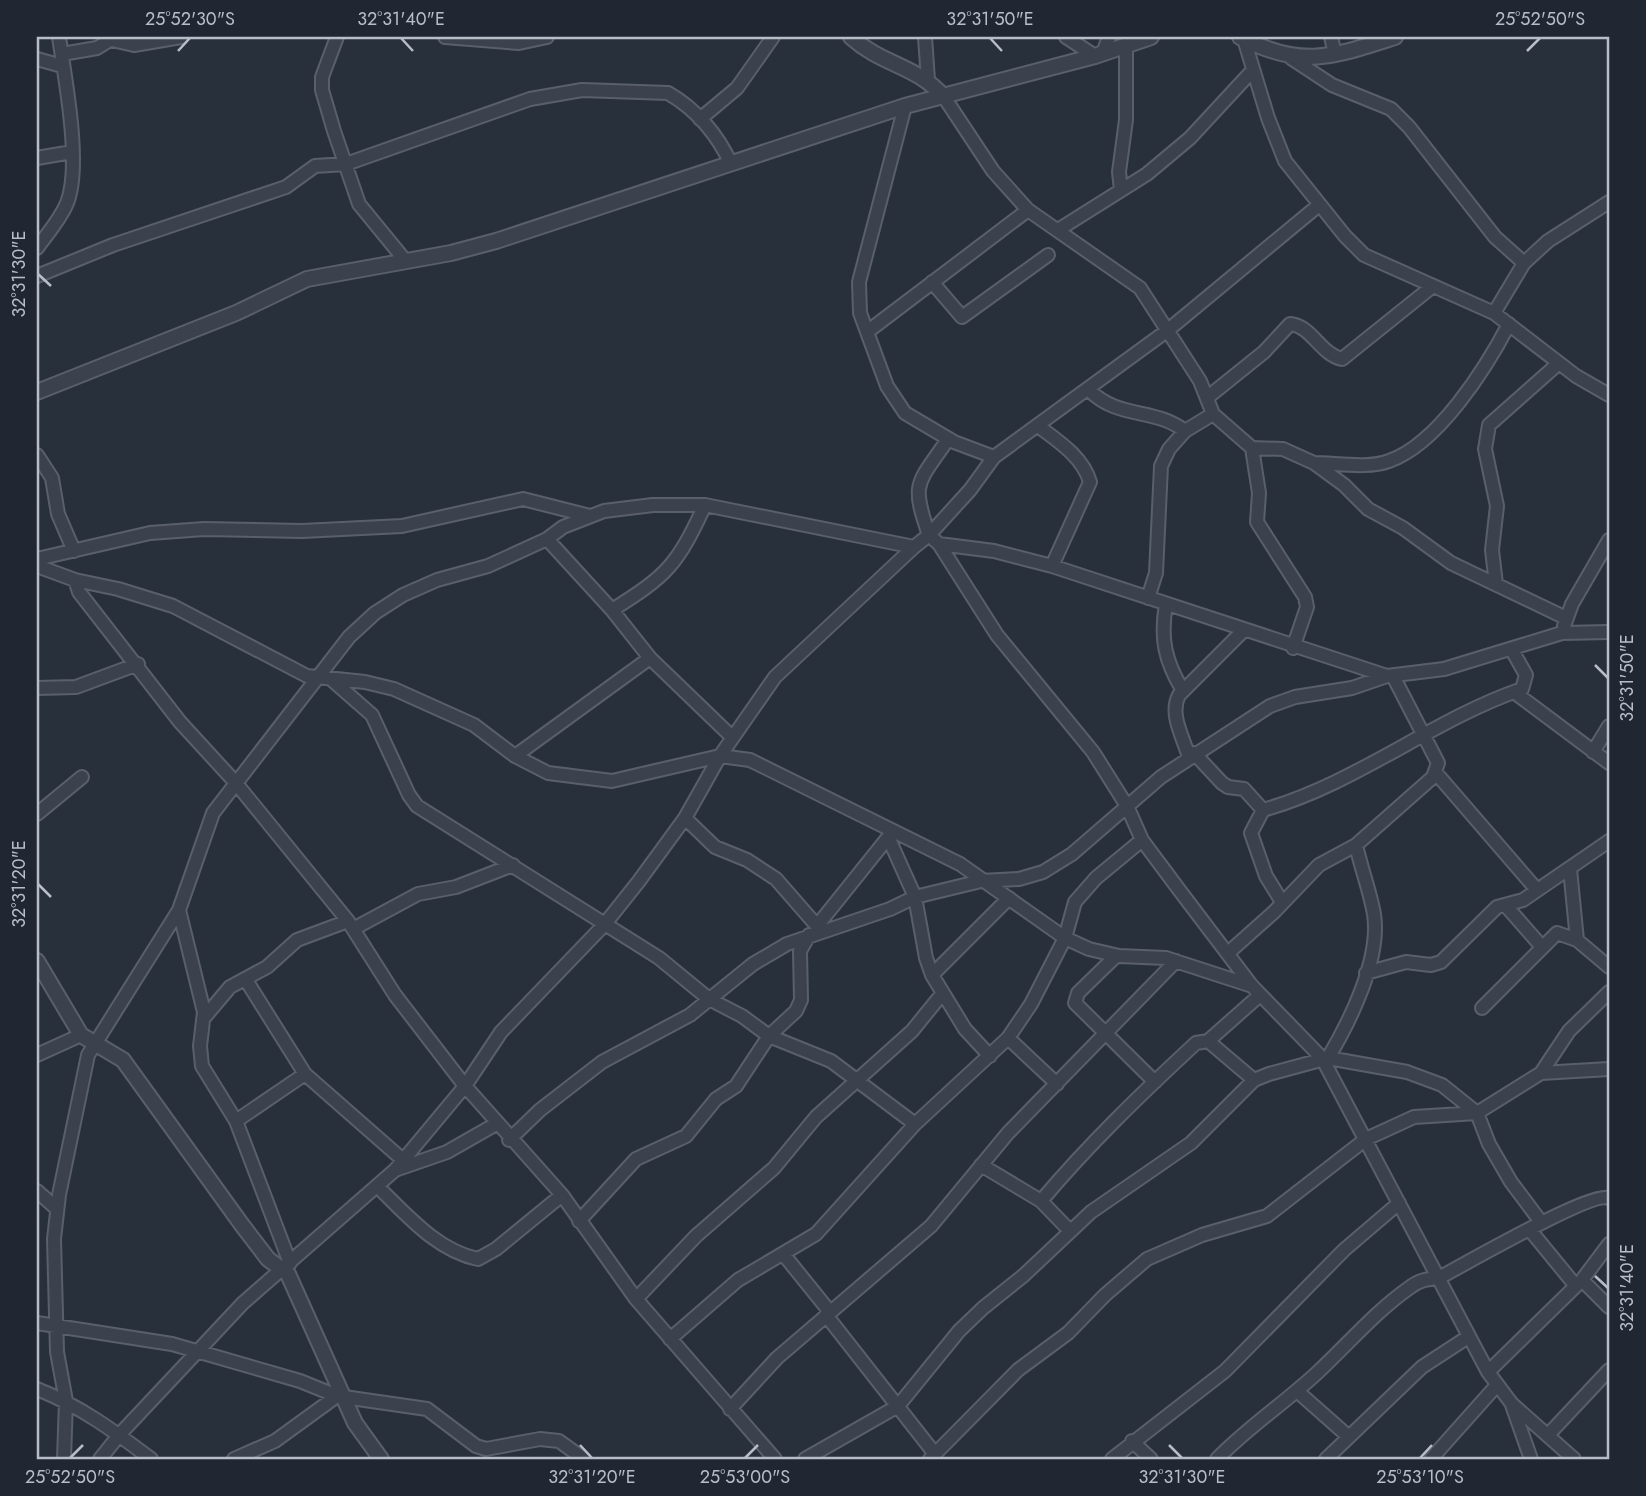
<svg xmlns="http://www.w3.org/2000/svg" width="1646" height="1496" font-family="Jost,sans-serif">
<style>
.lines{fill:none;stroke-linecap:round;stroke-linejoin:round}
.minor-casing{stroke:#59606b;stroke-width:16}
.tertiary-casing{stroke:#59606b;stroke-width:18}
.minor{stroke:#3b424d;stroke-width:12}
.tertiary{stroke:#3b424d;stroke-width:14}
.ticks{fill:none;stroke:#b8bec8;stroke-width:2.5}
.neatline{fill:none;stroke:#b8bec8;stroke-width:2.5}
.ticks-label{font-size:18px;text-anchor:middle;fill:#b8bec8}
</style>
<rect width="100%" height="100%" fill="#28303c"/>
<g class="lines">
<defs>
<path id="minor" d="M337,37L322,77V90L334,131L359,204L404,259
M445,37L519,43L547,37
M925,37L928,80
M1066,37L1095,56
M1331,37L1335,54
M1244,39L1268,118L1285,161L1345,236L1364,255L1494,313L1576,376L1609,395
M112,40L134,45L181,37
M1103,53L1109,37
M62,54L97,48L115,37
M1291,58L1332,85L1391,109L1409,127L1495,237L1524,263
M37,59L62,66
M944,97L993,171L1028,210L1140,288L1200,381L1213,414L1252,448L1283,449L1314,463L1344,485L1368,509L1403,528L1451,563L1566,618
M905,106L859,282L860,313L887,386L905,413L954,442L994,457
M700,119L737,88L773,37
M37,158L72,152
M1121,190L1119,172L1126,120V46
M1058,230L1147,174L1190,138L1253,70
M37,248C47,234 60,220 67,203C82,165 65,79 59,37
M37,276L113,245L286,187L315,166L346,164L530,99L582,90L668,93C696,109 718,135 731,164
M932,282L962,317L1048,255
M1494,313L1524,263L1548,241L1609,202
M867,332L1028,210
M1089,390C1119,420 1154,407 1185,431
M1208,397L1264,352L1290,324C1312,326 1320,354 1342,359L1433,286
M1038,426C1058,441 1083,457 1090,482L1052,566
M1252,448L1259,493L1257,522L1305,597L1307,607L1293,648
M37,455L52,478L58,514L74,551
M1314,463C1336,463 1368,469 1389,461C1438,444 1486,368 1509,324
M929,535L970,490L994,457L1168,330L1319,205
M929,535C910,481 918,484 948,439
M547,539L612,610L650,658L732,737
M939,544L997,635L1093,752L1127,806L1142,840L1180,891L1252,986L1322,1058L1488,1372L1512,1404L1574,1459
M37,559L150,533L204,529L302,531L402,526L523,499L590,516
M37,566L75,580L118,589L173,606L307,676L365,682L394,689L474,725L515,756L548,773L612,781L720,756L750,760L960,864L1065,938L1089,949L1119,956L1166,958L1252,986
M75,580L79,592L180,722L235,782L348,921L395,995L465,1086L562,1195L636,1299L775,1459
M1496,584L1492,550L1497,506L1485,449L1489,425L1559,363
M1148,598L1156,573L1161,466L1169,449L1185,431L1213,414
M1166,604C1160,639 1165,661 1183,691
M612,610C668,575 677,565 705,505
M1564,626L1572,604L1609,540
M332,680L372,715L409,795L417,806L659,958L709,999L742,1016L769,1036L831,1061L915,1124
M37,688L76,687L138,664
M1514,692L1609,763
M1593,752L1609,726
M1194,753L1222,783L1228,787L1244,789L1263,810
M515,756L650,658
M1189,757C1183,737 1169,714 1179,695L1243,631
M1436,773L1537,890
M37,814L82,777
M685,818L715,847L747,860L776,879L817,926
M889,839L915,897L926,958L932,975L965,1029L990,1056
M1570,869L1577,940
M1282,902L1266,876L1251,833L1263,810C1356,784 1432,720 1522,689L1526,675L1512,650
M1507,907L1542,947
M179,910L204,1012L200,1046L202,1066L236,1121L290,1263
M353,929L418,894L456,887L513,865
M819,931L817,926L890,835
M1228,953L1274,912L1319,865L1356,845L1433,777L1438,763L1393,676
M1116,956L1078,993L1075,1003L1155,1082
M1366,973L1406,962L1431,965L1441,962L1497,907L1523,900L1609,841
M932,975L1009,898
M246,980L305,1074L403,1160
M1482,1008L1557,933L1577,940L1609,967
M203,1019L230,987L267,967L297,940L348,921
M1008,1038L1057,1084
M1208,1041L1254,1080
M37,1055L81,1035
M1328,1058C1350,1021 1381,959 1374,914C1370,891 1361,868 1356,845
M1541,1073L1569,1031L1609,992
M236,1121L305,1074
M509,1140L540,1110L602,1062L690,1015L753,964L787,944L890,909L915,897L981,881L1019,879L1043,872L1072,854L1161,777L1270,706L1295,697L1352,688L1387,676
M981,1165L1041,1201L1070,1231
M395,1170L447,1152L496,1124
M377,1186C406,1214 437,1251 478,1259L496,1249L562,1195
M37,1191L57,1209
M1041,1201C1089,1144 1142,1093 1196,1043L1208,1041L1260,995
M579,1221L636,1159L686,1136L716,1099L736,1086L769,1036L796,1011L801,1000L800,951L809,935
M1530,1230L1575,1285
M784,1255L830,1312
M1582,1280L1609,1307
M636,1299L696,1236L774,1168L816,1117L912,1031L942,994
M826,1315L935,1454
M37,1323L172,1344L300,1381L337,1396L427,1409L476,1446L486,1449L540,1439L559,1441L584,1459
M670,1339L738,1280L816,1234L915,1124L1008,1038L1031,1004L1065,938L1075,902L1096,878L1142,840
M1488,1372L1582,1280L1609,1244
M37,1389C80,1406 114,1431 151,1459
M1297,1391L1349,1437
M1512,1405L1531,1459
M730,1409L777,1358L931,1226L1008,1133L1176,961
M1548,1435L1609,1370
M1132,1441L1151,1459
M64,1459L66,1401L57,1352L54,1239L59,1195L88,1055L179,910L213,813L349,637L375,613L403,595L437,580L488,566L547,539L563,527L604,511L653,505H705L914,547L929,535L939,544L994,551L1052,566L1387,676L1444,669L1562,633L1609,632
M100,1459L120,1434L243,1303L395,1170L465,1086L501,1032L604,925L639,881L685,818L720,756L775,677L914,547
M234,1459L275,1441L337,1396
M805,1459L898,1406L959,1331L983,1308L1023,1276L1091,1212L1191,1143L1254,1080L1269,1074L1328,1058L1407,1072L1442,1085L1477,1113L1489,1144L1511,1182L1541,1222
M930,1459L1018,1370L1068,1333L1105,1295L1147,1259L1202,1235L1267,1216L1366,1139L1414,1117L1477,1113L1541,1073L1609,1069
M1112,1459L1225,1371L1344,1250L1399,1203
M1217,1459C1248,1427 1286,1402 1318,1372C1349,1343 1375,1312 1409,1288C1419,1280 1427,1279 1439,1278C1463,1265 1592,1191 1609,1198
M1326,1459L1422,1367L1468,1337
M1431,1459L1497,1385"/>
<path id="tertiary" d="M851,37C883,66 915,64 944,97
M1240,37C1302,69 1332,57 1395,37
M37,392L236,313L307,279L451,253L496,241L905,106L1095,56L1151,37
M37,961L81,1035L123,1060L242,1225L268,1259L288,1274L355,1423L381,1459"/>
</defs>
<use href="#minor" class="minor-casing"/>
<use href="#tertiary" class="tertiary-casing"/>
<use href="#minor" class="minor"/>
<use href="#tertiary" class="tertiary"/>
</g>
<path class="ticks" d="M401,38L413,51M990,38L1002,51M178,51L190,38M1527,51L1540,38M38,274L51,286M1595,665L1608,678M38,884L51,897M1595,1276L1608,1288M580,1445L592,1458M1169,1445L1182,1458M70,1458L83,1445M745,1458L758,1445M1420,1458L1432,1445"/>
<rect width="1646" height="1496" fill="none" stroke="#202732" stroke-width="77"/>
<rect x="38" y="38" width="1570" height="1420" class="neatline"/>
<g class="ticks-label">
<text x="190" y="25">25°52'30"S</text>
<text x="401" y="25">32°31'40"E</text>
<text x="990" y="25">32°31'50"E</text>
<text x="1540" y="25">25°52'50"S</text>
<text transform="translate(19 274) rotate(-90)" y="6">32°31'30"E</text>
<text transform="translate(1627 678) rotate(-90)" y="6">32°31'50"E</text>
<text transform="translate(19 884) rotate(-90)" y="6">32°31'20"E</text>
<text transform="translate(1627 1288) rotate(-90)" y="6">32°31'40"E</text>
<text x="70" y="1483">25°52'50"S</text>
<text x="592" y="1483">32°31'20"E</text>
<text x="745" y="1483">25°53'00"S</text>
<text x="1182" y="1483">32°31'30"E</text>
<text x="1420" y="1483">25°53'10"S</text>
</g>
</svg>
